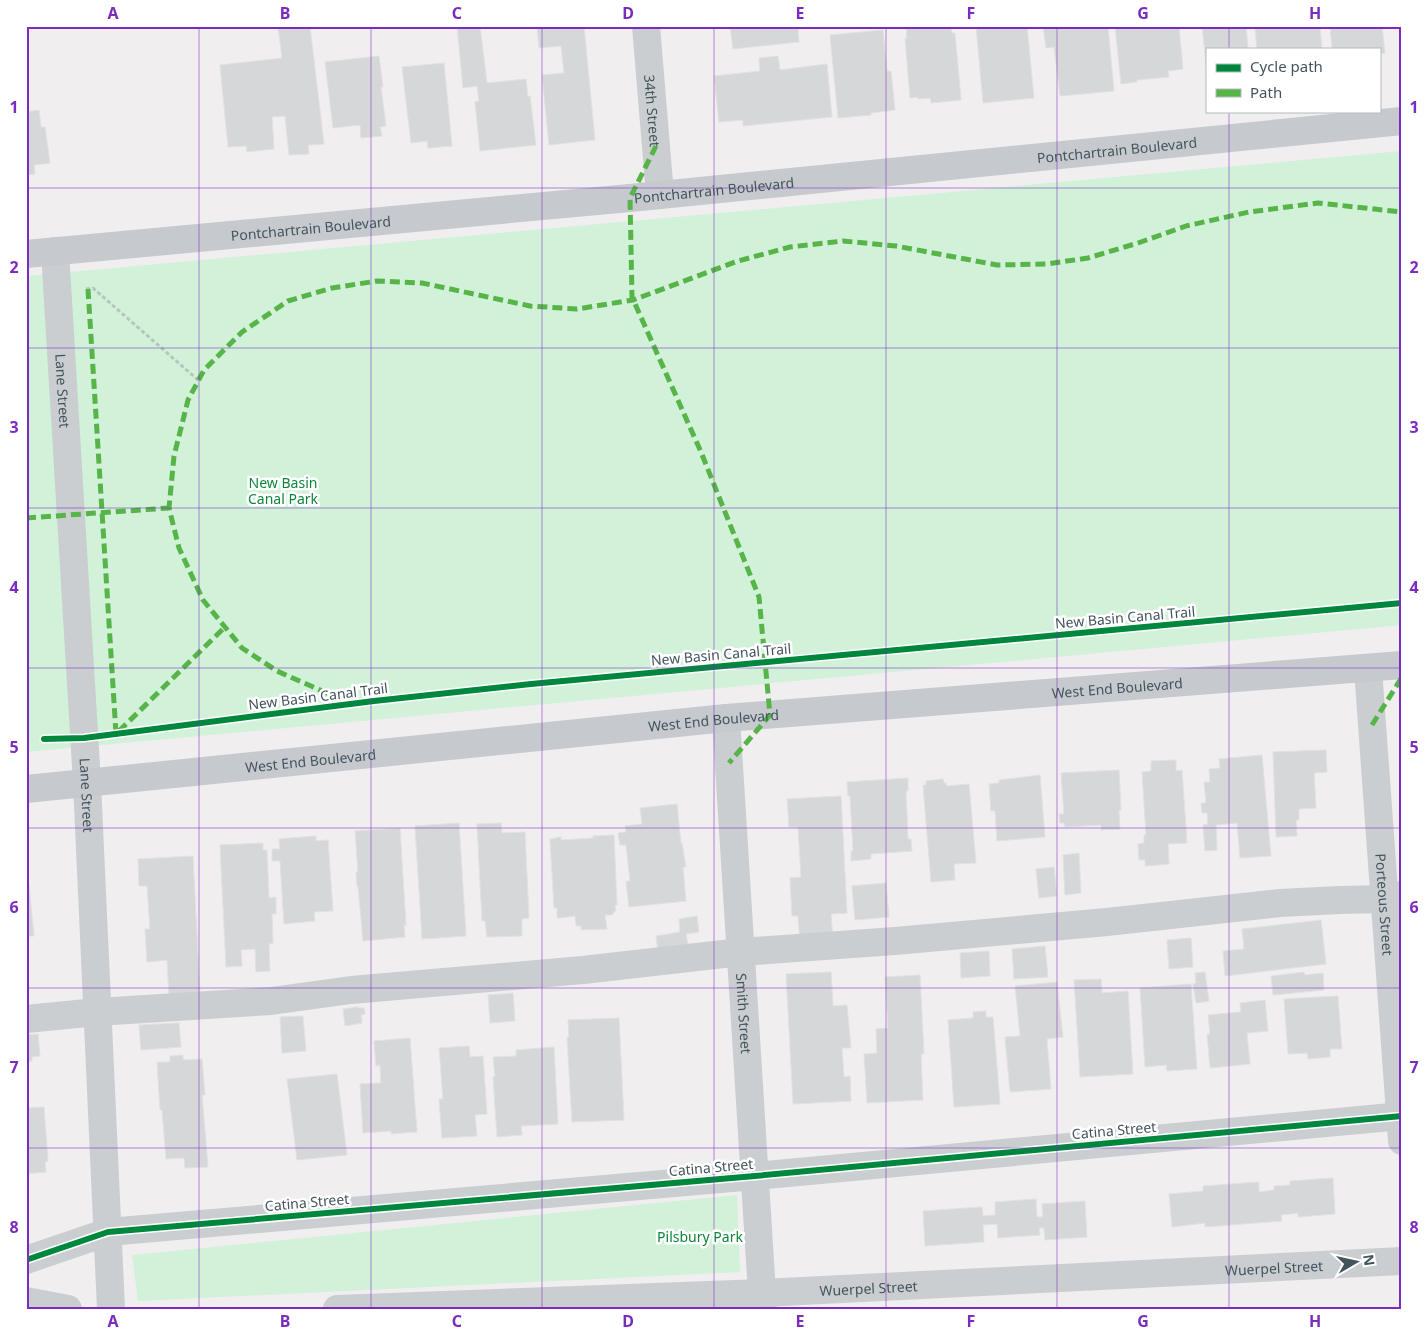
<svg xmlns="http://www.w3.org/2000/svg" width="1428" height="1335" font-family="'Noto Sans',sans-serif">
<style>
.green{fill:#d1f1d9}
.building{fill:#d6d7d9;stroke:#e1e0e2}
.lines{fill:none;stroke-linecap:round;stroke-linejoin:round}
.path{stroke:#b7c5bf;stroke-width:3;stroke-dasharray:4 2.5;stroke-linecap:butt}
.minor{stroke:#caced0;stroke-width:28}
.major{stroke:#c6cace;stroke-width:28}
.quiet{stroke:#57b448;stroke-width:5;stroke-dasharray:10 5;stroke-linecap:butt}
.cycleway-casing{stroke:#fff;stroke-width:9}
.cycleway{stroke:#00873e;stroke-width:6}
.grid{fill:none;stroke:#7b2cbf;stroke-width:1;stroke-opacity:0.55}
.labels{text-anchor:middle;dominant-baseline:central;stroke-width:5;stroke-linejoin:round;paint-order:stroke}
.street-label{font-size:14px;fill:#44545d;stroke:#fff}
.park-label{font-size:14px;fill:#0d863c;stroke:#fff}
.neatline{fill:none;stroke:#7b2cbf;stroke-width:2}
.grid-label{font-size:16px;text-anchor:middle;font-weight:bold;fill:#7b2cbf}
</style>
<rect width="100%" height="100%" fill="#f0eeef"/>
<path class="green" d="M1402,151V625L26,752V276Z
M737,1195L740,1272L138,1301L132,1255Z"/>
<path class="building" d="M286,26H310L324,144L308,145L309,154L289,155L285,116L272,117L274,149L247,152L246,146L228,147L220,65L282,58L278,27Z
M457,26H480L487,83L526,79L528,97L530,96L536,145L480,151L475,102L479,101L477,86L463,88Z
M537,26H584L595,140L549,145L542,75L564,73L561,46L539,48Z
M730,26H798L799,42L733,49Z
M906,26H930V29L951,27L952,33H955L961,100L931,103L930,98L918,99V97L910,98L905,38L907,39Z
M976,26H1027L1034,98L983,103Z
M1043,26H1108L1114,91L1060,96L1054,47L1046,48Z
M1115,26H1179L1183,69L1168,71L1169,77L1137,80V82L1121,84Z
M1202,26H1246L1248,49H1207V73Z
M1269,26H1320L1322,49H1257L1255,28Z
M1330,26H1382L1385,53L1379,54V49H1332Z
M883,30L887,71H891L895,110L871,113V115L838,118L830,35Z
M379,56L383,87H381L386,126L380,127L382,136L361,138L360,125L333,128L325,62Z
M778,56L780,70L827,64L832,117L743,126V120L719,122L714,76L760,71L759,58Z
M444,63L452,146L428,148L427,141L411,143L402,67Z
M39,110L41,127H45L50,163L34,165L35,174L26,175V112Z
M1326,750L1327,772L1314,773L1316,808L1299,809V820H1296L1297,836L1276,837L1273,752Z
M1262,755L1271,856L1240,858L1237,823L1216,825L1217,850L1205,851L1203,825L1208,824L1207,813H1202L1201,803H1206L1204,782H1210L1209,769L1220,768L1219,759Z
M1176,760V771L1182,770L1187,843L1168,844L1169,864L1145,866V860H1139L1138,844L1144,843V835H1146L1142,772L1151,771V761Z
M1119,770L1121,810H1119L1120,829L1101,830V825L1065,827L1064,823H1060L1059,814H1064L1061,773Z
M1040,775L1045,837L997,841L995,811H991L989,784L999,783V780Z
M908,778V791H906L908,839H911L912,851L871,854V859L851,861V851H853L850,796H848L847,782Z
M943,779L944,783H946L947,786L969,784L976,863L954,864L955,880L931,882L923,785H926V781Z
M841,796L847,913L831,914L833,939L800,941L798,916H792L790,878L801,877L798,827H789L787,799Z
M677,804L681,844L682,843L686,867H683L686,901L629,907L626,881H630L626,845H620L618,833L626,832L625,826L642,824L640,808Z
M459,823L466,936L422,939L415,826Z
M501,823L502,833L525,832L529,918L522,919V936L487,937L485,921H482L477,824Z
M400,828L406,925H404L405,937L363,941L358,886H357L356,872H358L355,831Z
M614,835L617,905H615L616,910L612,915H605L607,929L581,930V926H576L575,916L559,918L557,917V908H554L550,839L561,837V840L593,838V836Z
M316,836V841L328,840L333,911L314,912L315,921L284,924L280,861H272V849H280L279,839Z
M263,843V850H267L269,898L276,897V914H272L273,943L269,944L270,971L256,972L255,949L241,950L242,966L226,967L220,845Z
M1079,853L1081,893L1065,895L1063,855Z
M193,856L200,995L169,996L167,960L147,962L145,929H150L147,886H139L138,859Z
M1054,867L1057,896L1039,898L1036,869Z
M886,883L889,917L855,920L852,886Z
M26,884H29L34,936H26Z
M697,916L699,932L686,934L689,948L658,952L656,936L680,932L679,919Z
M1321,920L1326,964L1225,976L1223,951L1244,949L1242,929Z
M1191,938L1193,967L1169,969L1167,940Z
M1045,946L1048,977L1014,979L1012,949Z
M989,951L990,976L961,978L960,953Z
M831,972L833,1006L847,1005L851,1048H842L844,1077L850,1076L851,1101L793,1104L786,974Z
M1205,972L1209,1001L1196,1003L1193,984L1196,983L1195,973Z
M1304,972L1305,975L1323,973L1324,990L1273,995L1271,976Z
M920,975L924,1054H921L923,1100L867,1103L864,1054L877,1053L876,1029L888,1028L885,977Z
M1101,979L1102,993L1128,991L1133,1074L1080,1077L1074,980Z
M1057,982L1063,1037L1047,1039L1051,1089L1010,1092L1005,1037L1020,1036L1015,986Z
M1191,984L1197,1069L1167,1071L1166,1065L1145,1067L1140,988Z
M513,993L515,1021L490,1023L488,995Z
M1338,996L1342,1049H1330V1057L1308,1059L1307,1053L1288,1054L1284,999Z
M1265,1000L1268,1031L1247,1033L1250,1064L1210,1068L1207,1034H1210L1208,1015L1241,1012L1240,1003Z
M358,1007L359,1008H364L365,1014L361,1015L362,1023L345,1026L343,1009Z
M986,1011V1017H993L1000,1104L954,1107L948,1020L973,1018V1012Z
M303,1016L306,1051L282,1053L280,1017Z
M619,1018L624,1120L572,1122L567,1037H569L568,1020Z
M179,1023L181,1047L141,1050L139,1025Z
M38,1034L40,1056L32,1057V1061L26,1062V1035Z
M410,1038L417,1132L391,1134V1131L363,1133L360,1084L381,1083L380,1065L376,1066L374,1041Z
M469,1046L470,1057L483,1056L487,1114L475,1115L477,1136L442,1138L439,1099H443L439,1048Z
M554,1047L558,1124L521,1126L522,1135L497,1137L493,1077L495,1076L493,1057L516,1056V1050Z
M183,1055V1060L202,1059L205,1095H202L208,1167L185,1168L184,1158L166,1159L162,1110H160L157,1062H170V1056Z
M337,1074L347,1155L297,1160L287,1079Z
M44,1107L48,1161L45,1162L46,1172L26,1174V1108Z
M1333,1178L1335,1214L1298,1217V1213L1281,1215L1282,1221L1205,1227V1223L1172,1227L1169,1194L1203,1191V1186L1259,1182V1192L1274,1190V1186L1290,1185V1181Z
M1036,1199L1037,1217H1043L1042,1204L1085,1201L1087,1237L1045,1240L1044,1228H1039L1040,1235L998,1238L997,1224L983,1225L984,1242L925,1246L923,1211L982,1207L983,1216L995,1215V1202Z"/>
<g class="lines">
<path class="path" d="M86,289L93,288L198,380"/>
<g class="minor">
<path id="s1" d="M646,26L660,195"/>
<path id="s2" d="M55,251L87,783L111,1309"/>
<path id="s3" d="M1368,669L1402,1141"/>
<path id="s4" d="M726,718L763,1309"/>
<path d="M26,1019L97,1012L271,1001L351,990L583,970L741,952L895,941L1107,922L1280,903L1340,900L1384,899L1402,895"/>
<path d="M26,1260L108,1232L755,1176L1402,1116"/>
<path d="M26,1301L68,1309"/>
<path id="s5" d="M337,1309L762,1293L1402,1261"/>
</g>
<g class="major">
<path id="s6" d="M26,254L630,198L1402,121"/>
<path id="s7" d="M26,789L726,718L1402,665"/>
</g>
<path class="quiet" d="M656,146L630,198L632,297L701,452L759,597L770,715L729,763
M88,289L116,734L225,627
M26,518L169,508
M357,699L329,694L277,671L242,648L203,600L179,548L169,508L174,456L188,400L204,370L242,332L288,301L332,288L377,281L422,283L530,306L577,309L633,300L738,261L790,247L843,241L896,246L997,265L1047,264L1088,258L1138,243L1186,226L1249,212L1318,203L1402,212
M1372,725L1402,677"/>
<defs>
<path id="cycleway" d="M44,739L84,738L374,701L531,684L1402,603
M26,1260L108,1232L755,1176L1402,1116"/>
</defs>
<use href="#cycleway" class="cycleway-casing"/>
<use href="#cycleway" class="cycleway"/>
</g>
<path class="grid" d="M199,26V1309M371,26V1309M542,26V1309M714,26V1309M886,26V1309M1057,26V1309M1229,26V49M1229,111V1309M26,188H1402M26,348H1402M26,508H1402M26,668H1402M26,828H1402M26,988H1402M26,1148H1402"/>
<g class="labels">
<g class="street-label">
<text stroke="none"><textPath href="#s1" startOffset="85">34th Street</textPath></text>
<text stroke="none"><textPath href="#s6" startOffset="1096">Pontchartrain Boulevard</textPath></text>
<text stroke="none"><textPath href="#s6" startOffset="691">Pontchartrain Boulevard</textPath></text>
<text stroke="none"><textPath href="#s6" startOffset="286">Pontchartrain Boulevard</textPath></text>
<text stroke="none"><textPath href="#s2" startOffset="140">Lane Street</textPath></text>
<text transform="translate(1125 617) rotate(-5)">New Basin Canal Trail</text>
<text transform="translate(721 654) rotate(-5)">New Basin Canal Trail</text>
<text stroke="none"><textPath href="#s7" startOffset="1096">West End Boulevard</textPath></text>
<text transform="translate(318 696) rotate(-7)">New Basin Canal Trail</text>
<text stroke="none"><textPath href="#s7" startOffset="691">West End Boulevard</textPath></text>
<text stroke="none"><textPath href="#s7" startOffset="286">West End Boulevard</textPath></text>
<text stroke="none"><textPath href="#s2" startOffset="545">Lane Street</textPath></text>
<text stroke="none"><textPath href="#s3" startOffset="236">Porteous Street</textPath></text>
<text stroke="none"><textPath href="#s4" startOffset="296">Smith Street</textPath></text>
<text transform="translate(1114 1130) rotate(-5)">Catina Street</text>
<text transform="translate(711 1167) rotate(-5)">Catina Street</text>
<text transform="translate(307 1202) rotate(-5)">Catina Street</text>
<text stroke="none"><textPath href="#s5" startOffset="938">Wuerpel Street</textPath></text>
<text stroke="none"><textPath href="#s5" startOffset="532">Wuerpel Street</textPath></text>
</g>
<g class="park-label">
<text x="283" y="482">New Basin<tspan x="283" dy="16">Canal Park</tspan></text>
<text x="700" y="1236">Pilsbury Park</text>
</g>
</g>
<rect width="1428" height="1335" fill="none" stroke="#ffffff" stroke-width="55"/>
<rect x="1206" y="48" width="175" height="65" fill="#ffffff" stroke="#b4bbbe"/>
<rect x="1216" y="64" width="25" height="8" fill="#00873e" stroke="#b4bbbe"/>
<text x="1250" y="72" font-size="15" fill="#44545d">Cycle path</text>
<rect x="1216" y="89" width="25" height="8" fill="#57b448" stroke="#b4bbbe"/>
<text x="1250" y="98" font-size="15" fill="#44545d">Path</text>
<g transform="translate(1356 1262) rotate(81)" stroke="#ffffff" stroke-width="4" paint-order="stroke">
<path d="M0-4L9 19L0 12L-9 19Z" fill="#44545d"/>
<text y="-8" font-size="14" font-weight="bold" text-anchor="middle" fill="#44545d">N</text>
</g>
<rect x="28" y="28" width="1372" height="1280" class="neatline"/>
<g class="grid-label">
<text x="113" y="19">A</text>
<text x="285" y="19">B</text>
<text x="457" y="19">C</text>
<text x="628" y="19">D</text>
<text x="800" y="19">E</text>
<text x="971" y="19">F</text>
<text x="1143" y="19">G</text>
<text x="1315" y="19">H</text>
<text x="14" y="113">1</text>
<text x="1414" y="113">1</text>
<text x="14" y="273">2</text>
<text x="1414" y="273">2</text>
<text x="14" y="433">3</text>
<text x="1414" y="433">3</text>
<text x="14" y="593">4</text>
<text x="1414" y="593">4</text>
<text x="14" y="753">5</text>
<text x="1414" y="753">5</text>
<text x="14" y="913">6</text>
<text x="1414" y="913">6</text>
<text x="14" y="1073">7</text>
<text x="1414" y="1073">7</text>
<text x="14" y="1233">8</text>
<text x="1414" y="1233">8</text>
<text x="113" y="1327">A</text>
<text x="285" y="1327">B</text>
<text x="457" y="1327">C</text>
<text x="628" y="1327">D</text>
<text x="800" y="1327">E</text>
<text x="971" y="1327">F</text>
<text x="1143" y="1327">G</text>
<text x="1315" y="1327">H</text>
</g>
</svg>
